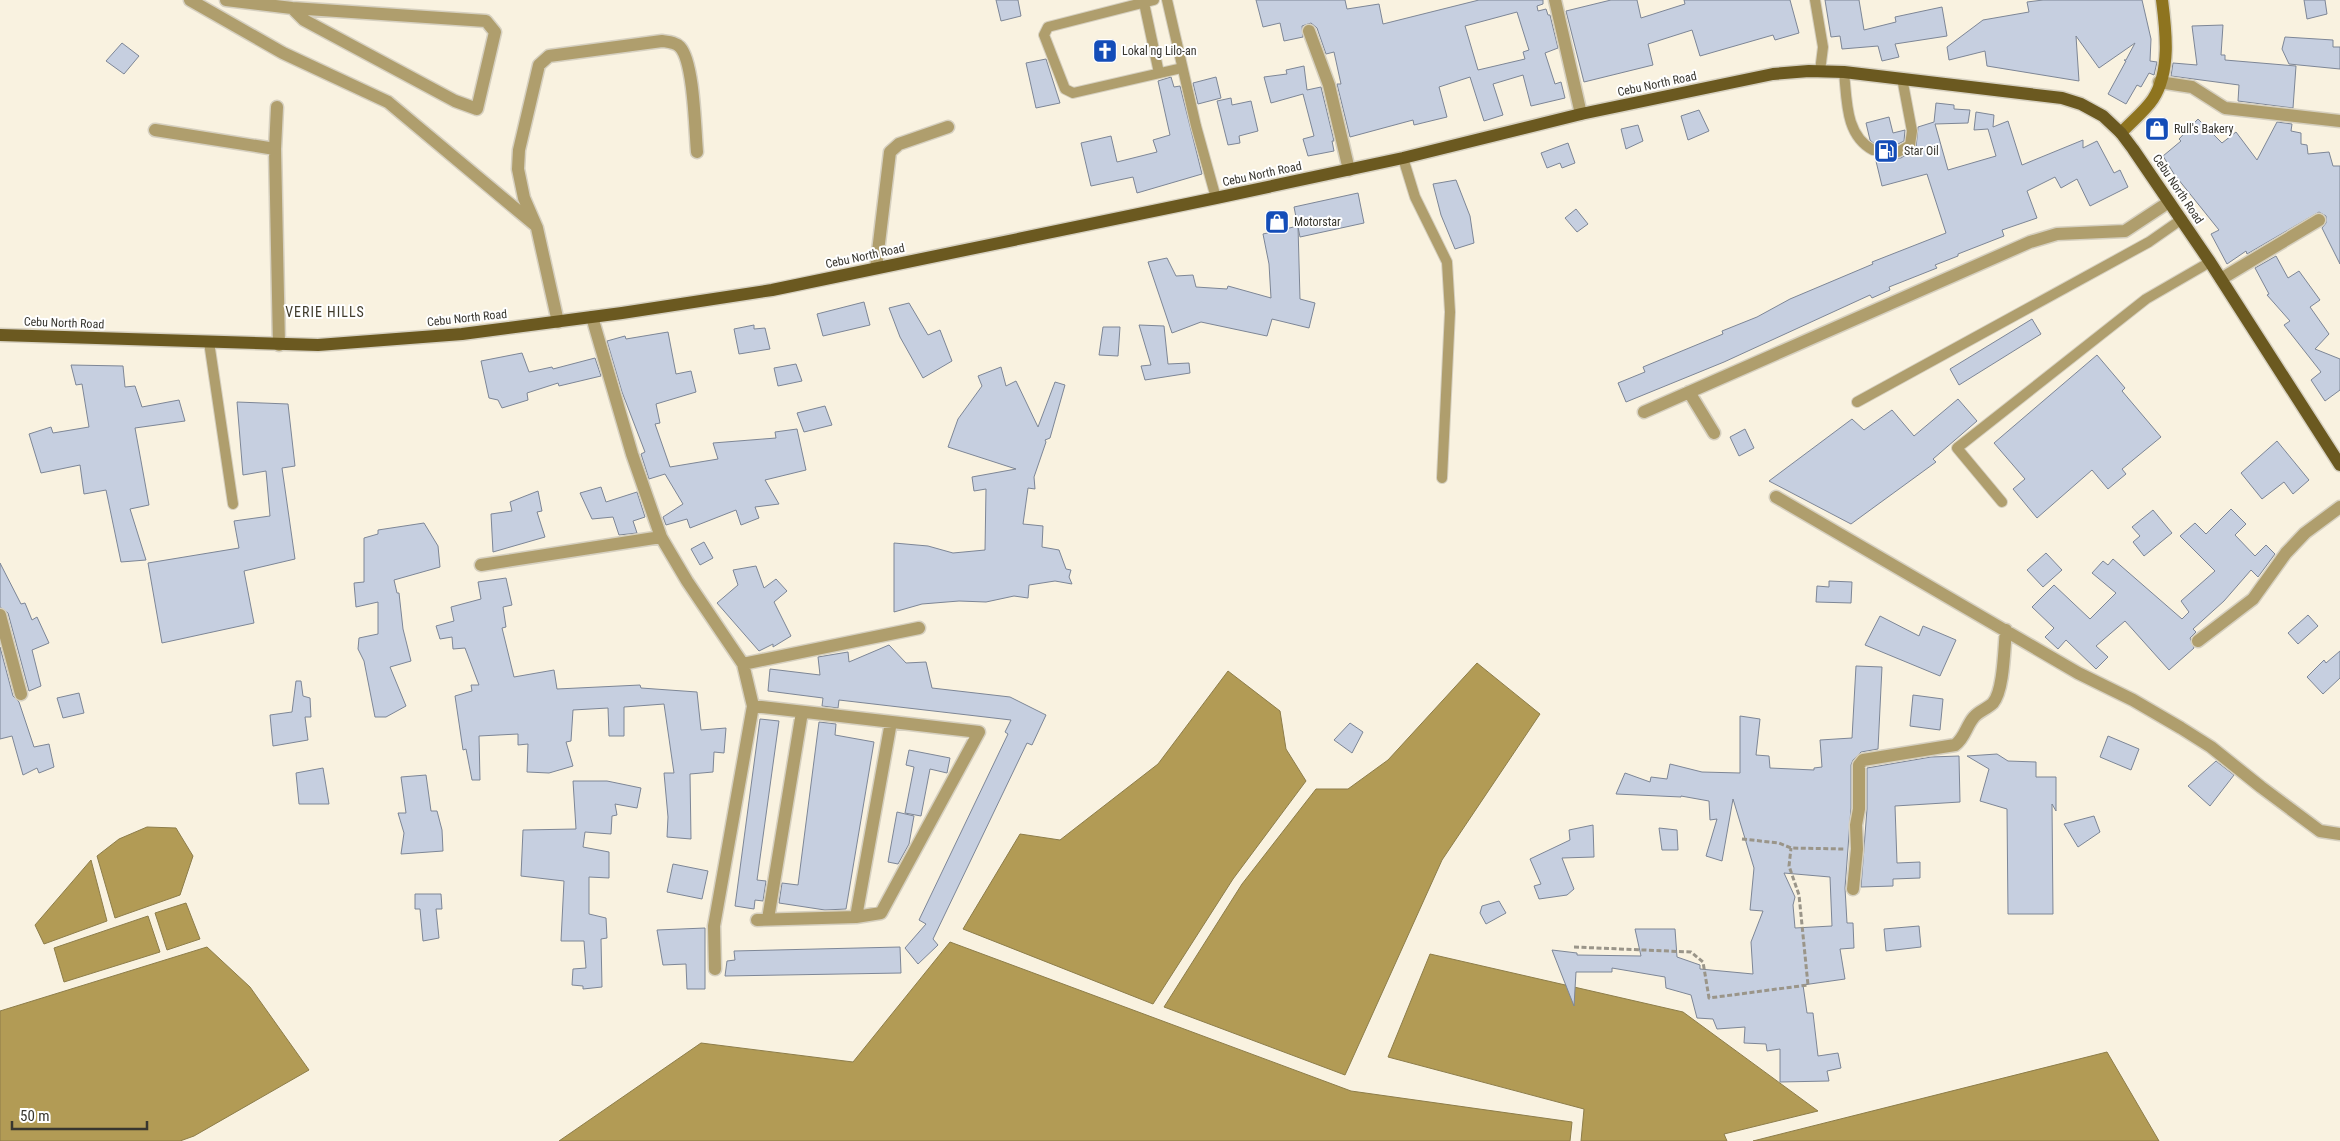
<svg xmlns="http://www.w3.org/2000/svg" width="2340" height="1141" font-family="'Roboto Condensed',sans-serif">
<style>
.water{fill:#b29b55;stroke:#8d7d4a}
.building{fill:#c6cfe0;stroke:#7d8696;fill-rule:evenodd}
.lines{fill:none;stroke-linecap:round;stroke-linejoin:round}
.lane-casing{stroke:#d6d0c0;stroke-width:12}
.street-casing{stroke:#d6d0c0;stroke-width:15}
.secondary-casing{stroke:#d6d0c0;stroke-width:15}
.primary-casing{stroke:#d6d0c0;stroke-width:15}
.path{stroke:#9a9589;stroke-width:3;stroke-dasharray:5 2.5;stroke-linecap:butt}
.lane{stroke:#af9e6d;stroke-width:10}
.street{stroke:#af9e6d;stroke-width:12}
.secondary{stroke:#8e741f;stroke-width:12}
.primary{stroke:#6b5920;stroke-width:12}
.labels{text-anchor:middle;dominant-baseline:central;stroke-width:4;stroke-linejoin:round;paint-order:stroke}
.poi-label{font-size:12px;fill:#38362f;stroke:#fff;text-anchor:start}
.street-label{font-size:12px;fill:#38362f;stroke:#fff}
.neighbourhood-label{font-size:14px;letter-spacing:1px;fill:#403b2c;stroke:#fff}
</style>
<rect width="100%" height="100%" fill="#f9f2e0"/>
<path class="water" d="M1477,663L1540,714L1442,860L1345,1075L1164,1007L1242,884L1316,789H1348L1388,760Z
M1228,671L1280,711L1286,749L1306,781L1233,879L1153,1004L963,929L1020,834L1060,840L1158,764Z
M147,827L176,828L193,856L180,895L115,918L97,856L119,839Z
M91,860L107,921L44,944L35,925Z
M186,903L200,939L167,950L155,913Z
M148,916L160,952L64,982L54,948Z
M950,942L1351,1091L1572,1122L1570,1141H559L701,1043L853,1062Z
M207,947L250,987L309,1070L194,1136L180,1141H0V1011Z
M1430,954L1683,1012L1818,1111L1724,1134L1727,1141H1581L1584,1109L1388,1057Z
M2107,1052L2159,1141H1753Z"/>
<path class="building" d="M996,0H1018L1021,16L1001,21Z
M1256,0H1345L1347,9L1379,4L1383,24L1479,0H1543V4L1537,6L1538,11L1546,9L1548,15H1550L1558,48L1545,53L1555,84L1561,82L1565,98L1531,106L1523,75L1493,84L1503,115L1484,121L1470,77L1439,87L1447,117L1414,125L1413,120L1350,137L1337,84H1341L1334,52L1326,54L1317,28L1311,23L1302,26L1303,37L1284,41L1280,23L1263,27ZM1517,12L1529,50L1523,52L1525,59L1478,70L1465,26Z
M1611,0H1637L1641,18L1685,4L1684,0H1790L1799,33L1775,40L1773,35L1700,56L1692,30L1648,44L1653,65L1584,82L1566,11Z
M1825,0H1859L1864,30L1896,22L1895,17L1942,7L1947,36L1895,44L1899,57L1882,61L1878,46L1842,49L1840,36L1831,37Z
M2043,0H2142L2151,39L2150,61L2157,62L2154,75L2149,73L2141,87L2137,85L2126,104L2108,94L2126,61L2124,60H2126L2135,43L2099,68L2076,36L2079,81L1987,66L1985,51L1949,60L1947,47L1983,20L2029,12L2027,2Z
M2304,0H2325L2327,14L2307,19Z
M2223,25L2221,55H2225V60L2296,66L2293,108L2238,101L2239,85L2171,76L2173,63L2197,65L2192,26Z
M2285,37L2333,40V47H2340V69L2289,64L2282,49Z
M122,43L139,56L124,74L106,61Z
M1046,59L1060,103L1036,108L1026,63Z
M1304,66L1307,90L1321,87L1334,141H1332L1334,151L1308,156L1303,139L1314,136L1303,94L1271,103L1264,77L1287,74L1286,70Z
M1171,77L1174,87L1180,86L1202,174L1137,193L1133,177L1091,186L1081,143L1111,136L1117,162L1157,152L1153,140L1170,135L1158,81Z
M1216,77L1221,98L1198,104L1193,83Z
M1231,98L1232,105L1251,101L1258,131L1239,136L1240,143L1228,145L1217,101Z
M1936,103L1954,105V109L1970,110L1968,123L1935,124L1948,170L1996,156L1988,129L1974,130L1976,112L1994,115L1993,127L2008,121L2022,165L2083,140V148L2097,141L2114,173L2120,170L2128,187L2090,206L2077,179L2061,188L2055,177L2027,191L2037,218L2002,230L2004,236L1958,254V256L1935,265L1937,268L1889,287L1890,290L1872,298L1870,295L1724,362L1626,402L1618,383L1645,372L1643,367L1723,334L1722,331L1757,317L1790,299L1873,264L1872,262L1946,233L1927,174L1882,186L1875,157L1879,154V148L1870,140L1866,123L1889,117L1893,133L1905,130L1904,141L1894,146L1891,152L1894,158H1901L1916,148L1918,127L1934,122Z
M1699,110L1709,131L1688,140L1681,116Z
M2198,119L2222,143L2236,132L2257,160L2277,122L2292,124L2291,131L2301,133V144L2307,145L2308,154L2329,152L2333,166H2340V264L2322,228L2326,223V216L2319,212L2247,254L2246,251L2227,264L2211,234L2219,230L2174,174L2163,156L2181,141L2179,139Z
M1638,125L1643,141L1626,149L1621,129Z
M1568,143L1575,163L1562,168L1560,163L1547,168L1541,153Z
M1456,180L1470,216L1474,243L1455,249L1441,215L1433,184Z
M1358,193L1364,223L1300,237L1294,207Z
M1576,209L1588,224L1577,232L1565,218Z
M1298,226L1300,299L1315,303L1309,328L1272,319L1267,336L1201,322L1172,333L1148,262L1167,258L1176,276L1193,275L1196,287L1227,289L1228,286L1271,298L1269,264L1263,234Z
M2276,256L2288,278L2299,271L2320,300L2310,307L2329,334L2315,349L2340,359V390L2325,401L2311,380L2321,372L2284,325L2290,321L2267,295L2269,294L2255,268Z
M864,302L870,325L823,336L817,314Z
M909,303L928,335L940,330L952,361L923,378L900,337L889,308Z
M2032,319L2041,334L1959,385L1950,369Z
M754,325V329L765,328L770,349L739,354L734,329Z
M1139,325L1164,326L1168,364L1189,363L1190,373L1145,380L1141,366L1151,365Z
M1103,327H1120L1118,356L1099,355Z
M668,332L676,374L691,371L696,392L656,404L660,423L655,424L670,467L718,459L713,443L776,438L775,432L797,429L806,470L765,480L779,504L755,507L759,518L741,525L736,510L690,528L687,519L666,525L663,517L683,504L665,474L649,479L641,454L645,452L622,392L607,341L625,336L626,339Z
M522,353L529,372L552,367L553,369L595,358L601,376L559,386L558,383L527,393L528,400L502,408L498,400L489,398L481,361Z
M2097,355L2125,388L2122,391L2161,437L2122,469L2126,474L2108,489L2092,470L2037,518L2013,489L2025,479L1994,443Z
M796,364L802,381L778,386L774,368Z
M71,365L123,366L125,387L135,386L142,407L179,400L185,421L135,428L149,505L130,509L146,560L121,562L106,490L84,494L80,465L41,473L29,434L51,427L53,433L89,427L82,384L76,385Z
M1001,367L1006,386L1016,381L1038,427L1055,382L1065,385L1050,438L1045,440L1046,442L1034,477L1035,489L1028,488L1023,524L1043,526L1042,547L1059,550L1066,569L1071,570L1069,577L1072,584L1055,581L1029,585L1028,598L1014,596L986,602L959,601L922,604L894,612V543L928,546L953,553L985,550L986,489L974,491L972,477L1016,469L948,447L958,419L982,386L978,376Z
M1958,399L1977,421L1933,459L1936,462L1851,524L1769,481L1852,419L1864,430L1892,410L1914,436Z
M237,402L288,404L295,466L282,468L295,559L244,571L254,623L162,643L148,563L239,548L234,521L270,516L266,471L243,475Z
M825,406L832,425L804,432L797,413Z
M1745,429L1754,448L1739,456L1730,437Z
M2277,441L2309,480L2293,494L2284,482L2262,499L2241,473Z
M601,487L606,502L637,492L645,517L633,521L637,533L619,535L613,517L592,519L580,493Z
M538,491L542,511L537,512L545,537L493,552L491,514L512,511L510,502Z
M2231,509L2246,524L2235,535L2255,556L2266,545L2275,554L2258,577L2251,570L2224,601L2193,629L2196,632L2190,638L2194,648L2169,670L2125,621L2096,646L2108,657L2096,669L2066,640L2058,649L2045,637L2054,628L2032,607L2054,585L2090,619L2116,593L2092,573L2103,561L2108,565L2113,559L2182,619L2189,612L2181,601L2215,571L2180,536L2195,523L2206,534Z
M2153,510L2172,533L2144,556L2133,542L2140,536L2132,527Z
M424,523L438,546L440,567L394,580L397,593H399L403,629L411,661L390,667L406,706L386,717H375L364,661L358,649L359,638L378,634V602L356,607L354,583L364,582V538L378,534V530Z
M704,542L713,558L700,565L691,549Z
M2046,553L2062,570L2043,587L2027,570Z
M0,563L21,604L25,603L32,620L37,617L49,643L32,650L41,686L29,691L8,613L0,607Z
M756,566L764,588L776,579L787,591L774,602L791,636L773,647V644L759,651L717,603L738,585L733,570Z
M506,578L512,605L503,607L506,627L502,628L514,677L554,670L557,689L640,685L641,688L697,692L701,730L726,728L724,753L714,752L713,772L690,774L691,839L667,837L668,817L664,773H674L664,704L624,707V736H609L608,708L573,710L571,741L566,742L573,766L549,773L527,772L528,744L518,745V734L479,736L480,780H472L466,749L463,750L455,696L472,691L471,685H479L465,648L453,649L452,637L440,639L436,626L454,621L451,607L481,599L478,582Z
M1829,581L1852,582L1851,603L1816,602L1817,586L1829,587Z
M2308,615L2318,626L2298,644L2288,633Z
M1880,616L1919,636L1923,626L1956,640L1940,676L1865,645Z
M889,645L906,663L926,662L932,688L1010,697L1046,715L1032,745L1027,743L933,939L938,945L918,964L905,948L926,924L919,920L1008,734L1005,732L1011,720L839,700L838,708L822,706L823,698L768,691L770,669L820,675L818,657L848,652L849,662Z
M0,647L13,696L19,702L34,747L49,744L54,767L39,773L37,768L23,775L12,736L0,739Z
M2340,651V678L2323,694L2307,677L2324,660L2326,663Z
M1856,666L1882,667L1878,749L1861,752L1853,760L1851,765V808L1845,888L1847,923H1853L1854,948L1840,949L1845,979L1803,985L1807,1013H1813L1818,1056L1838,1053L1841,1068L1827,1071L1829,1081L1780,1082V1049L1767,1051L1766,1044L1744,1043L1745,1027L1717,1029L1713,1019L1697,1018L1691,995L1666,988L1665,977L1612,968V972H1576L1574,1006L1552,950L1577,953V955L1641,956L1635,929H1675L1677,957L1700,965V969L1753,974L1751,942L1763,911L1750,910L1754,868L1733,799L1722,861L1706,856L1717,819L1710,820L1709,801L1681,796V797L1616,794L1625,773L1650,782L1651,777L1667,779L1670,764L1702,772L1740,773V716L1760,719L1756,755L1769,756L1770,768L1814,770V768L1822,767L1820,740L1852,738ZM1784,873L1830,877L1832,926L1795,928L1793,905L1795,897Z
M296,681H301L303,696L310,698L311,717H305L308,740L273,746L270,715L292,712Z
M79,693L84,713L63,718L57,698Z
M1913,695L1943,699L1940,730L1910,726Z
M760,719L779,721L757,880L766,881L763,901L755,900L754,909L735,906Z
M819,722L836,724L835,735L874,742L846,909L825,910L779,903L782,883L798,885Z
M1350,723L1363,732L1352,753L1334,740Z
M2108,736L2139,749L2131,770L2100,757Z
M909,750L950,758L947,773L930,769L921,816L905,813L914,767L906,765Z
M1997,754L2008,761L2036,762V777H2056V811L2052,804L2053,914H2008L2007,809L1980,801L1989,769L1967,756Z
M1959,756L1960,802L1895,806L1897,863L1920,862V878L1893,879V886L1861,887L1867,809V768L1931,757Z
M2216,761L2234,775L2210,806L2188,786Z
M323,768L329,804H299L296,773Z
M426,775L431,811H437L442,830L443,851L401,854L404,833L398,813H406L401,777Z
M573,781H607L641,788L637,808L615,804L617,815L612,816L611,834L585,832L583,847L609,852V878L589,877V914L606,918L607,938L601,939L602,987L583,989V986L572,985L573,969L586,968L584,941H561L564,881L521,876L523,830L576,829Z
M897,812L914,816L909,844L898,864L888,862Z
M2094,816L2100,832L2078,847L2064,824Z
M1593,825L1594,857L1562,858L1574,889L1567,895L1539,899L1534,886L1541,884L1530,859L1570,840L1569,830Z
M1659,828L1677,830L1678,850H1662Z
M673,864L708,871L702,899L667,892Z
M415,894H441L442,909H436L439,938L423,941L420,909H415Z
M1499,901L1506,913L1486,924L1480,913L1482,906Z
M1919,926L1921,947L1886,951L1884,929Z
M705,928V989H687L686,964L663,965L657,930Z
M900,947L901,973L725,976L727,961L735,960L734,951Z"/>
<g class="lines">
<defs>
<path id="lane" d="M1154,0L1048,27L1044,35L1065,89L1073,93L1182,68
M1167,0L1196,126L1216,198
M1815,0L1823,47L1820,71
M1144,3L1159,73
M1844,72C1847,100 1845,135 1873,150
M1898,152L1910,145L1912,131L1902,78
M1403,158L1415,197L1447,262L1450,312L1442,478
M209,342L233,504
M1857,402L2149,242L2182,219
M2002,502L1957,448L2146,299L2210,262"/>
<path id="street" d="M190,0L283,53L388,102L535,225
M226,0L292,8L486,21L495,32L477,109L455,101L304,20L292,8
M1555,0L1581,114
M1309,31L1329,85L1349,170
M2159,82L2192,87L2225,108L2340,121
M277,107L275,149L279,345
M155,130L275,149
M876,268L890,152L899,144L948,127
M2221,279L2319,220
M592,317L632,454L661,537L687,581L743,664L753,706L714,926L715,969
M558,322L537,228L524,198L518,169L519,150L539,65L549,56L662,41C669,42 675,42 680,47C694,62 695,130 697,152
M1689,392L1714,433
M1644,412L2030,242L2057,234L2125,231L2169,202
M1776,497L2078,673L2133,700L2181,728L2211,747L2261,787L2320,831L2340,834
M481,565L661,537
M0,615L21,694
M2198,641L2253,599L2286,553L2305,533L2340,507
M743,664L919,628
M753,706L979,732L881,913L856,917L757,920
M1853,889L1857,849L1856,825L1859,809V765L1863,760L1955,745C1965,738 1966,726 1974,717C1979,711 1987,709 1993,703C2004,690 2004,648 2006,630
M856,917L891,722
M768,919L802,712"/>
<path id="secondary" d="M2121,133C2131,122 2145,111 2153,99C2171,71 2166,31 2162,0"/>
<path id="primary" d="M0,335L318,345L462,334L622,313L772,290L1216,198L1403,158L1581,114L1773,74L1809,71L1844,72L2062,98L2081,104L2103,116L2121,133L2133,149L2210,262L2340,465"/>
</defs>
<use href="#lane" class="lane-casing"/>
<use href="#street" class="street-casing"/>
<use href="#secondary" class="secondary-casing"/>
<use href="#primary" class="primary-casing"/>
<path class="path" d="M1742,839L1779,843L1791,848L1844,849
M1574,947L1691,952L1703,962L1709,998L1808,985L1799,895L1789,866L1791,848"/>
<use href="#lane" class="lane"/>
<use href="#street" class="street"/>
<use href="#secondary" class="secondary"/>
<use href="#primary" class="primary"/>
</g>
<defs>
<symbol id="church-square" viewBox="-11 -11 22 22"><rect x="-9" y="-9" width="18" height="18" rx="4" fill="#144db8" stroke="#fff"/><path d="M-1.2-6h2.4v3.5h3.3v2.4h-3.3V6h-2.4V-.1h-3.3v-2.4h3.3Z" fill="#fff"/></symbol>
<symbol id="shop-square" viewBox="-11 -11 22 22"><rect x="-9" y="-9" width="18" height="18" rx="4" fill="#144db8" stroke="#fff"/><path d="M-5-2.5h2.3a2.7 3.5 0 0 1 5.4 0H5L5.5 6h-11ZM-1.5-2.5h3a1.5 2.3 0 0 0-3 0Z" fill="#fff"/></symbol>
<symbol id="fuel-square" viewBox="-11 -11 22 22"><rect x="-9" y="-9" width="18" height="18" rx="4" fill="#144db8" stroke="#fff"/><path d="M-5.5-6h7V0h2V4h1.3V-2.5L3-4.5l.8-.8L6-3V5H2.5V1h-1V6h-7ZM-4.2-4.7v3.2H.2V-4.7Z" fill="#fff"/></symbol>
</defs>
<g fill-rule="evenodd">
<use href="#church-square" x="1091" y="37" width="28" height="28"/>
<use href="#shop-square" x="2143" y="115" width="28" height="28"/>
<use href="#fuel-square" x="1872" y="137" width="28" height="28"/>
<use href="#shop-square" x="1263" y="208" width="28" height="28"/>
</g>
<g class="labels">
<g class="poi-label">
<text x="1122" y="51">Lokal ng Lilo-an</text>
<text x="2174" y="129">Rull's Bakery</text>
<text x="1904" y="151">Star Oil</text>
<text x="1294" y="222">Motorstar</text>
</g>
<g class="street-label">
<text transform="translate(1657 84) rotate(-12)">Cebu North Road</text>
<text transform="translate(1262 174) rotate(-12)">Cebu North Road</text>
<text transform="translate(2178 189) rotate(56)">Cebu North Road</text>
<text transform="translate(865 256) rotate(-12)">Cebu North Road</text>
<text transform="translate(467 318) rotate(-6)">Cebu North Road</text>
<text transform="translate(64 323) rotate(2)">Cebu North Road</text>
</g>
<g class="neighbourhood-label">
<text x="325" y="312">VERIE HILLS</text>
</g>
</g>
<path d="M12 1121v8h135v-8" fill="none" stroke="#38362f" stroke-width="2.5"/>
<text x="20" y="1121" font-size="15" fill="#38362f" stroke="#ffffff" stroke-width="4" paint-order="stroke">50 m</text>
</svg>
